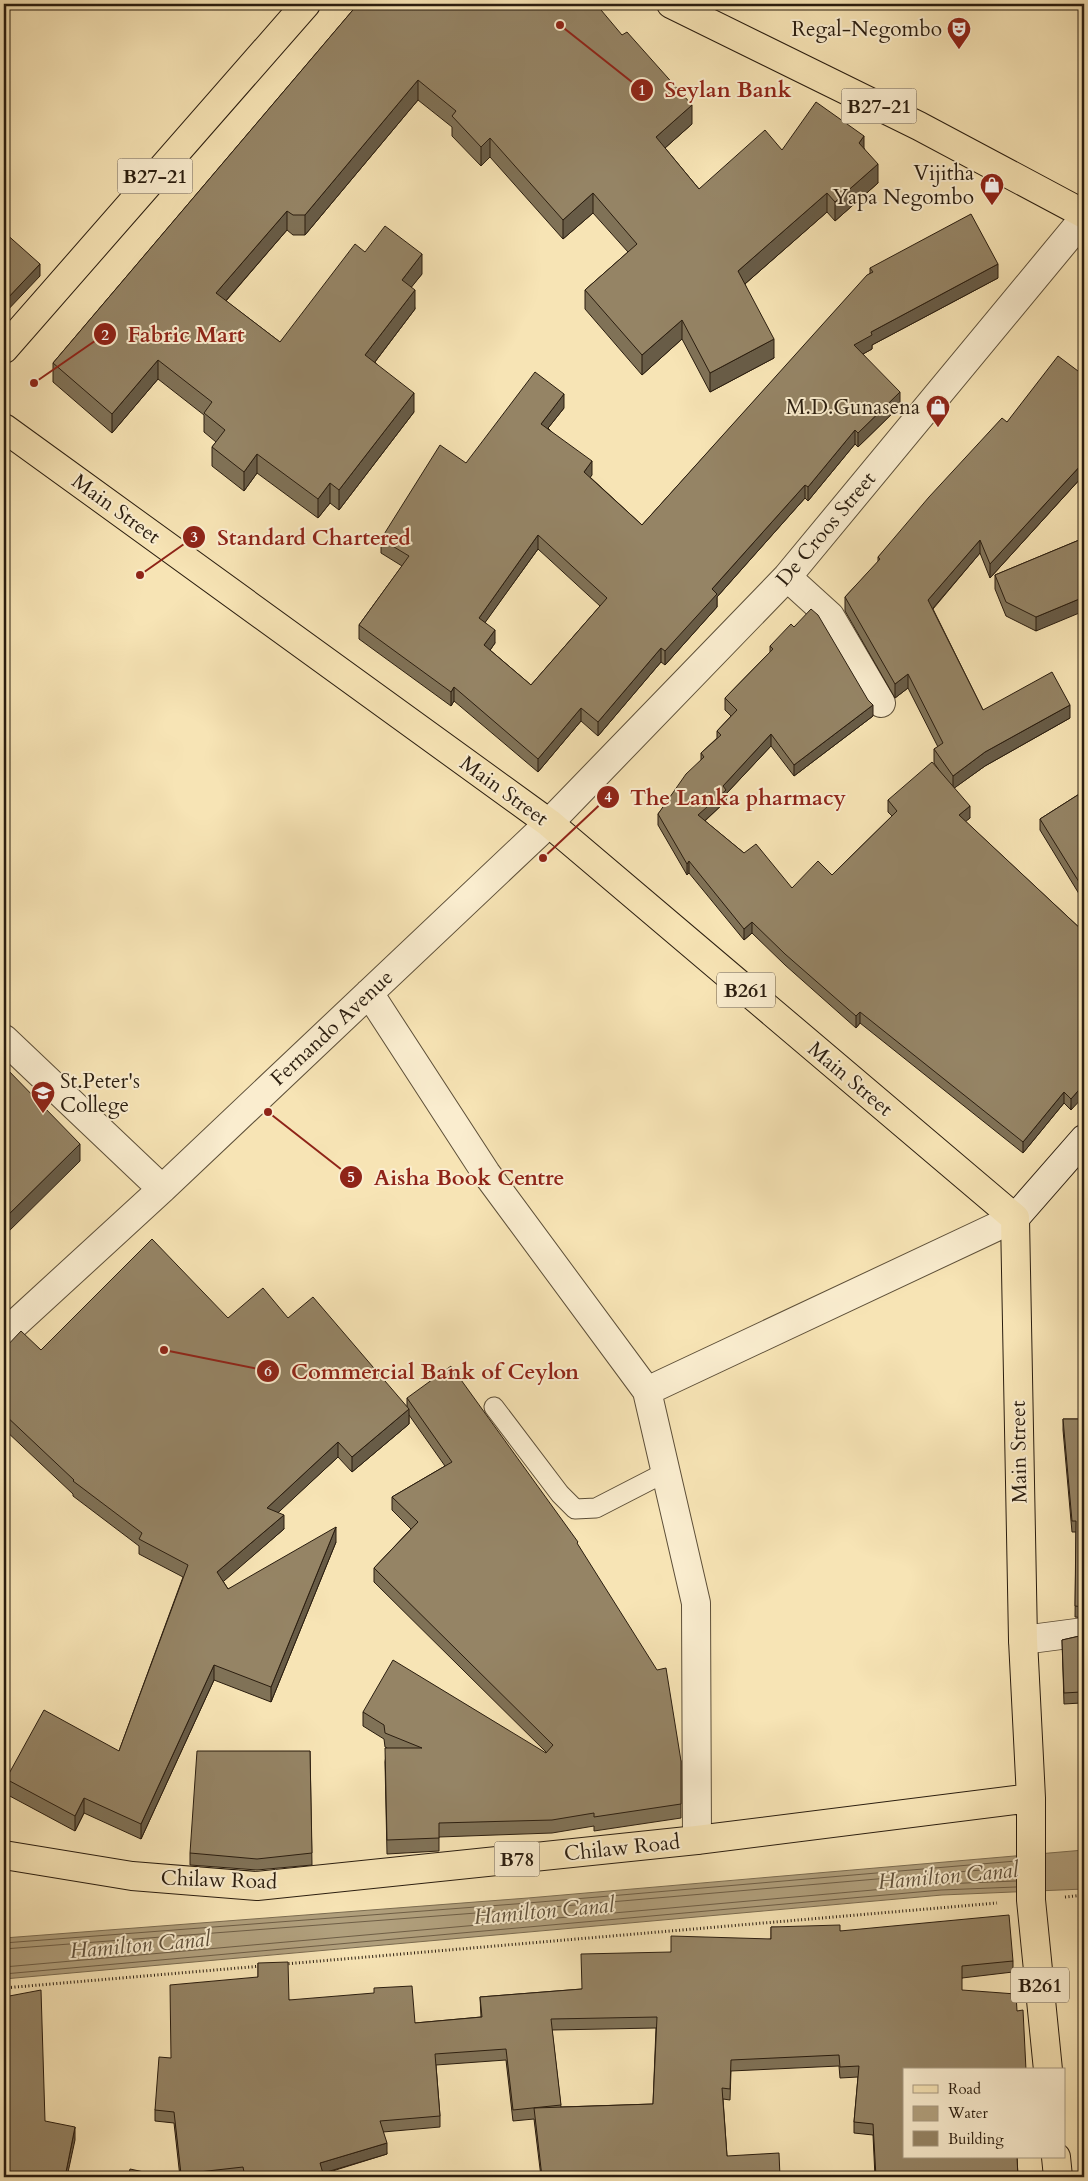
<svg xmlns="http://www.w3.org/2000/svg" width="1088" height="2181" font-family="Cardo,serif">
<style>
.water{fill:#b1a07d;stroke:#7b6c51}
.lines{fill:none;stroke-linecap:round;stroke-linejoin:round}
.shore{stroke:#6e5e46;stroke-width:1}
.service-casing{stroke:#5d4f38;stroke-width:21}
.minor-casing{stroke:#5d4f38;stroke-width:30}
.secondary-casing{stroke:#2a1d0f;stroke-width:30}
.primary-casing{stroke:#2a1d0f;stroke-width:30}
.path{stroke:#2a1d0f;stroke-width:3;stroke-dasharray:1 2.5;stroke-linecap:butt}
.service{stroke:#faedcf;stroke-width:19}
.minor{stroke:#faedcf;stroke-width:28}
.secondary{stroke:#faedcf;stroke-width:28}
.primary{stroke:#f7e4b5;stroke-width:28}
.wall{fill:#807257;stroke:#2a1d0f;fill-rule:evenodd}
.shaded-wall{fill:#685c47;stroke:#2a1d0f}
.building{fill:#958465;stroke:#2a1d0f;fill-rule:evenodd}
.labels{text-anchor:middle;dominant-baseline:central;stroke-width:4;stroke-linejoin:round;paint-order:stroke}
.shield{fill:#faedcf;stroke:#685b49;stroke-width:1}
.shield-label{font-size:20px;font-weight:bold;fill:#2a1d0f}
.poi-label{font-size:21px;fill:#2a1d0f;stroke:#faedcf;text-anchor:end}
.street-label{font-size:21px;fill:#2a1d0f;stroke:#faedcf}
.water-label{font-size:22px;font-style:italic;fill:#60513b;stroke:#faedcf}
.leader{fill:none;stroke:#8f2418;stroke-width:2}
.callout-dot{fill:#8f2418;stroke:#faedcf;stroke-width:2}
.mark-label{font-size:15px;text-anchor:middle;font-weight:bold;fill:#fff}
.callout-label{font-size:22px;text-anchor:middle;font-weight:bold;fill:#8f2418;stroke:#faedcf;stroke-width:4;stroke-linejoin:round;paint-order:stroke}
</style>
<rect width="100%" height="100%" fill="#f7e4b5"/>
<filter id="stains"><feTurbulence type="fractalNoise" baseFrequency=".004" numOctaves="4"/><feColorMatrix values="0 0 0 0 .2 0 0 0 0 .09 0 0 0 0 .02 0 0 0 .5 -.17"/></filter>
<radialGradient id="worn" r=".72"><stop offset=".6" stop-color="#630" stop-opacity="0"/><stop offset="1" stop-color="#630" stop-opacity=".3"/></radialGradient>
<path class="water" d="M1084,1850V1889L942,1895L4,1979V1938L528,1898Z"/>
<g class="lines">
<path class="shore" d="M4,1943L528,1903L1016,1861
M4,1949L529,1909L1016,1867
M4,1967L941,1884L1016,1881
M4,1974L941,1890L1016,1887"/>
<defs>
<path id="service" d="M494,1407L560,1494L575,1509L596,1508L666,1472"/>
<path id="minor" d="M787,577L830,616L881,703
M369,993L486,1173L647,1391L696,1603L697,1840
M4,1039L162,1189
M4,1334L162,1189L549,823L787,577L1084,218
M647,1391L1015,1218
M1023,1640L1084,1632"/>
<path id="secondary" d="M1015,1218L1084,1139"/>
<path id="primary" d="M671,4L919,126L1084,214
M4,349L306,4
M4,428L549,823L1015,1218L1023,1640L1031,1798V1900L1048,2070
M4,1855L132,1876L257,1886L697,1840L1031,1798
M1056,2157L1058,2177"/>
</defs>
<use href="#service" class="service-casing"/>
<use href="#minor" class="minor-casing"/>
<use href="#secondary" class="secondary-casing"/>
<use href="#primary" class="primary-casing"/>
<path class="path" d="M1065,1897L1084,1895
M285,1964L997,1903
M4,1988L262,1966"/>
<use href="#service" class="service"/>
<use href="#minor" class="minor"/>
<use href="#secondary" class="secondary"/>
<use href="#primary" class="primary"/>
</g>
<path class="wall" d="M358,4L692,124L665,148L699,189L782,150L864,148L878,183L835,221L827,212L745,284L774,358L710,392L682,339L642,375L585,309V290L628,252L593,213L563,239L490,157L481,166L452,136V127L418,100L305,235H293L287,230L226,301L280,342L365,252L422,274L411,287L415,309L375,362L414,412L339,510L330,503L318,518L257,473L244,491L212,466V447L216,442L204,432V415L158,379L112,433L53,382V363Z
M870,268L998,278L872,345V349L863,354L900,406L858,447L855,444L808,501L805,498L717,597V607L665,665L661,662L598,736L581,721L538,772L454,701L451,706L359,639V625L402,566L381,553V539L466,463L564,408L548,428L592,475L590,477L642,525L870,273ZM538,549L600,606L531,685L490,650L495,643L485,622Z
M1084,365V481L1081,478L990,578L980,553L933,609L983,710L1070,718L985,766L954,788L970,818L965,821L1084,932L1071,1110L1064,1103L1023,1153L860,1023L856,1028L785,965L752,933L744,940L689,873L687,875L658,825V814L701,760V753L717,738V731L731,716L725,710V698L770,652V646L873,716L794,776L771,746L726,794V801L705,821L744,853L792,888L832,875L892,816L888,812V800L943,776L934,763V749L938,747L908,688L895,698L845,611V597L878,562V557L1007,422L1078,371Z
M1084,538L1036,631L1006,616L995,589V575Z
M1084,791V902L1040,830V819Z
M1084,1311V1618L1075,1617L1076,1532H1072L1063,1430V1419H1083L1080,1381V1370Z
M228,1318H288L407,1407V1398L578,1545L681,1761V1818L594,1831V1826L552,1833L439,1837V1851L387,1854L385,1762L387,1748L385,1747L384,1739L363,1726V1712L546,1753H547L374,1582V1568L411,1529L392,1510V1497L445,1466L409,1415V1424L352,1472L338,1457L278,1512L284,1529L223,1581L228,1589L336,1542L271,1702L214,1680L141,1839L84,1813L75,1831L6,1794V1779L119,1751L183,1577L139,1554V1546L73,1496V1494L4,1429V1349L41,1350Z
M1084,1635V1758H1082L1081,1703L1064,1704L1062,1640Z
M310,1751L312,1865L257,1870L190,1865V1853Z
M771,1927L840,1931L1013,1961V1972L962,1978L904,2157H1017L1018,2177H875L873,2135L854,2133V2122L858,2077L840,2078L839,2066L731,2071L730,2100L723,2099L727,2156L780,2177H541L534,2119L513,2121L506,2060L436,2065L440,2116V2127L383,2132L387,2154L323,2174L324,2177H180L174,2123L155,2121V2110L171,2058L258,1977V1963L289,2000L415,2023L481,2017L480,1997L582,1989L671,1952L771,1939ZM656,2028L653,2104L561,2107L552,2030Z"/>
<path class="shaded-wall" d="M418,80V100L305,235V215Z
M692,105V124L656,156V137Z
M864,136V155L859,143Z
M490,138V157L481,166V147Z
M878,164V183L835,221V202Z
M593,193V213L563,239V220Z
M827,193V212L738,290V271Z
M287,211V230L216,312V293Z
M422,254V274L402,299V280Z
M40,264V276L4,314V302Z
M998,264V278L872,345V349L854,359V345L871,332Z
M415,290V309L365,375V355Z
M682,320V339L642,375V355Z
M774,339V358L710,392V373Z
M158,360V379L112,433V414Z
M900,392V406L858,447V433Z
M414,393V412L339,510V490Z
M564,394V408L541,437V424Z
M855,430V444L808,501V487Z
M257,454V473L244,491V472Z
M592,461V475L584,486V472Z
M1081,465V478L990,578V564Z
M330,483V503L318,518V499Z
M805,485V498L717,597V607L665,665V651L712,589Z
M538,535V549L479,631V618Z
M980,540V553L928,614V600Z
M1084,597V611L1036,631V617Z
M495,630V643L484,659V645Z
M661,648V662L598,736V722Z
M908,674V688L895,698V684Z
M454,687V701L451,706V692Z
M873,705V716L794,776V765Z
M1070,705V718L985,766L953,789V776L985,752Z
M581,708V721L538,772V759Z
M771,734V746L726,794V801L698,827V815L723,786Z
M970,806V818L959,827V815Z
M689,861V873L687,875V864Z
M752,922V933L744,940V929Z
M860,1012V1023L856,1028V1016Z
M1084,1084V1096L1071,1110V1099Z
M1064,1092V1103L1023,1153V1142Z
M80,1144V1161L4,1236V1219Z
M409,1409V1424L352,1472V1457Z
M338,1442V1457L267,1523V1508Z
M284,1515V1529L217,1587V1572Z
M336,1527V1542L271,1702V1687Z
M214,1665V1680L141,1839V1824Z
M84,1798V1813L75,1831V1816Z
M75,2127V2140L67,2177H65Z
M387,2143V2154L320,2174V2163Z"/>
<path class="building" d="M358,4H596L622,35L627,32L692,105L656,137L699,189L765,130L782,150L816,102L864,136L859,143L878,164L835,202L827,193L738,271L774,339L710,373L682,320L642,355L585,290L637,244L593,193L563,220L490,138L481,147L452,116L456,111L418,80L305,215H293L287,211L216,293L280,342L355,244L365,252L385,226L422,254L402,280L415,290L365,355L414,393L339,490L330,483L318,499L257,454L244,472L212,447L225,430L204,413L212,402L158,360L112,414L53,363Z
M971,214L998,264L871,332L872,335L854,345L900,392L858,433L855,430L808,487L805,485L712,589L717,594L665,651L661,648L598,722L581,708L538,759L454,687L451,692L359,625L409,556L381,539L440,445L466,463L535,372L564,394L541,424L592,461L584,472L642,525L867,275L873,272L870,268ZM538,535L607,598L531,685L484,645L495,630L479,618Z
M4,232L40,264L4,302Z
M1058,356L1078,371L1084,365V467L1081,465L990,564L980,540L928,600L983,710L1052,672L1070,705L985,752L953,776L934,749L943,743L908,674L895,684L845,597L880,559L878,557L929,497L1002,418L1007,422Z
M1084,538V597L1036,617L1006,602L995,575Z
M811,609L818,615L868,700L873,705L794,765L771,734L723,786L726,790L698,815L744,853L756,844L792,888L818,861L832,875L897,811L888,800L932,762L970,806L959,815L1084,932V1084L1071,1099L1064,1092L1023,1142L860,1012L856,1016L785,954L752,922L744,929L689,861L687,864L658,814L686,774L704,757L701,753L721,735L717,731L737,710L725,698L773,649L770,646L791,624L794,627Z
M1084,791V890L1040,819Z
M4,1066L80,1144L4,1219Z
M152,1239L228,1318L263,1288L288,1318L313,1297L409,1409L352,1457L338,1442L267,1508L284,1515L217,1572L228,1589L336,1527L271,1687L214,1665L141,1824L84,1798L75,1816L6,1779L44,1710L119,1751L188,1565L139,1539L142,1533L73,1481L74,1480L4,1414V1349L21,1331L41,1350Z
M1081,1311H1084V1607L1075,1606L1076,1521H1072L1063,1419H1084L1080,1370Z
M451,1366L578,1542L577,1543L657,1670L666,1668L681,1761V1804L594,1817V1813L552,1820L439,1823V1838L387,1840L385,1748H422L385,1733L384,1725L363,1712L393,1660L546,1753L553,1745L374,1568L418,1522L392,1497L452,1462L407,1398Z
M1084,1635V1747H1082L1081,1692L1064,1693L1062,1640Z
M197,1751H310L312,1853L257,1859L190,1853Z
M1009,1915L1013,1961L962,1966V1990L1016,1994L1017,2011L1023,2010L1026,2070H904V2157H1017L1018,2177H876L873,2124L854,2122L859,2066L840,2067L839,2055L731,2060L730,2089L722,2088L727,2156L779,2153L780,2177H542L534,2108L653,2104L657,2017L551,2019L561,2105L513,2110L506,2049L435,2054L440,2116L380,2121L387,2143L320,2163L324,2177H245L243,2167L181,2174L174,2112L155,2110L159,2057L171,2058L170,1985L258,1977V1963L288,1962L289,2000L374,1993V1988L412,1986L415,2023L482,2017L480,1997L582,1989L581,1954L671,1952V1936L771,1939V1927L840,1925V1931Z
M41,1990L45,2121L75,2127L65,2177H23L24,2176L4,2177V1997Z
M130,2169L158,2175V2177H128Z"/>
<defs>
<symbol id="theatre-pin" viewBox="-11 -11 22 30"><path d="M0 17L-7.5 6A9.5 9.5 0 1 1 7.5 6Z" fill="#8f2418" stroke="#faedcf"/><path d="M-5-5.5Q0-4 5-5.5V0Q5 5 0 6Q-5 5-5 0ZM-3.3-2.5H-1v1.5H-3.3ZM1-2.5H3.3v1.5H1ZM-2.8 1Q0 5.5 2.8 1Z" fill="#fff"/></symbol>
<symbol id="shop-pin" viewBox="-11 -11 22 30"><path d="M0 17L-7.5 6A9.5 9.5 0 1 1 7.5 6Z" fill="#8f2418" stroke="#faedcf"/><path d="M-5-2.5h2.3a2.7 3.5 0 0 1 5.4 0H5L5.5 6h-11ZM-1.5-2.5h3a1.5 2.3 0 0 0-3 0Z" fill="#fff"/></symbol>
<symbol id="school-pin" viewBox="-11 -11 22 30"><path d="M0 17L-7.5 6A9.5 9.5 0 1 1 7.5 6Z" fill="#8f2418" stroke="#faedcf"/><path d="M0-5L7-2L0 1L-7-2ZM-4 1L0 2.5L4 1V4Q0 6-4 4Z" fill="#fff"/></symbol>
</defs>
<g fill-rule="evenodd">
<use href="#theatre-pin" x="945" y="15" width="28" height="38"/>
<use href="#shop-pin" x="978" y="171" width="28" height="38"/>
<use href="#shop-pin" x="924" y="393" width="28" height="38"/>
<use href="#school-pin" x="29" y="1079" width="28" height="38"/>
</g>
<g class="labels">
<g class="shield">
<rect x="841.5" y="88.5" width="75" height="35" rx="4"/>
<rect x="117.5" y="158.5" width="75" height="35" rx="4"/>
<rect x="717" y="972.5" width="58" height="35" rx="4"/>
<rect x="494.5" y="1841.5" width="45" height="35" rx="4"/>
<rect x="1011" y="1967.5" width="58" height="35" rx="4"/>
</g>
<g class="shield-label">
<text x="879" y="106">B27-21</text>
<text x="155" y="176">B27-21</text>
<text x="746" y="990">B261</text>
<text x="517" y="1859">B78</text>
<text x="1040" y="1985">B261</text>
</g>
<g class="poi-label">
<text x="942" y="29">Regal-Negombo</text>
<text x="974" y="173">Vijitha<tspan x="974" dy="24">Yapa Negombo</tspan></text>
<text x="920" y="407">M.D.Gunasena</text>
<text x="60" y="1081" text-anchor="start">St.Peter's<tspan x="60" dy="24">College</tspan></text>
</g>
<g class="street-label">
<text transform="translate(116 509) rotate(36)">Main Street</text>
<text transform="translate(826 529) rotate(-50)">De Croos Street</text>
<text transform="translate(504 791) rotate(36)">Main Street</text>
<text transform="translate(332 1028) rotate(-43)">Fernando Avenue</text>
<text transform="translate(850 1079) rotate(40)">Main Street</text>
<text transform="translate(1019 1452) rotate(-91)">Main Street</text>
<text transform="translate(622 1848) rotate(-6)">Chilaw Road</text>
<text transform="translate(219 1880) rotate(2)">Chilaw Road</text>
</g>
<g class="water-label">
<text transform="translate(948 1876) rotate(-5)">Hamilton Canal</text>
<text transform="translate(544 1911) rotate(-5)">Hamilton Canal</text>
<text transform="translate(140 1945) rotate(-5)">Hamilton Canal</text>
</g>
</g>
<path class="leader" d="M560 25L642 90M34 383L105 334M140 575L194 537M543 858L608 797M268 1112L351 1177M164 1350L268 1371"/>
<g class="callout-dot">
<circle cx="560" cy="25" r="5"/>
<circle cx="34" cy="383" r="5"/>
<circle cx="140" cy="575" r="5"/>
<circle cx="543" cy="858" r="5"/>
<circle cx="268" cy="1112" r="5"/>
<circle cx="164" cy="1350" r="5"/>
<circle cx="642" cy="90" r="12"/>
<circle cx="105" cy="334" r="12"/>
<circle cx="194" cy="537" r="12"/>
<circle cx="608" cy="797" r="12"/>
<circle cx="351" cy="1177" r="12"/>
<circle cx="268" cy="1371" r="12"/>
</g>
<g class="mark-label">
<text x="642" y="95">1</text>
<text x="105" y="340">2</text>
<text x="194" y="542">3</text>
<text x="608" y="802">4</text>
<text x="351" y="1182">5</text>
<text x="268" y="1376">6</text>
</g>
<g class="callout-label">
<text x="728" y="97">Seylan Bank</text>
<text x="186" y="342">Fabric Mart</text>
<text x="314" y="545">Standard Chartered</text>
<text x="738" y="805">The Lanka pharmacy</text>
<text x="469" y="1185">Aisha Book Centre</text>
<text x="435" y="1379">Commercial Bank of Ceylon</text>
</g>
<rect width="1088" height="2181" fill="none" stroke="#f7e4b5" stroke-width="20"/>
<rect x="5" y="5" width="1078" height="2171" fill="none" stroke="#2a1d0f" stroke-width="2.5"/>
<rect x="10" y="10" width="1068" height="2161" fill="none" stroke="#2a1d0f"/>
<rect x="903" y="2068" width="162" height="90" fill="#faedcf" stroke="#a79a82"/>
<rect x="913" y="2085" width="25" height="8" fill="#f7e4b5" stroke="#a79a82"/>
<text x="948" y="2094" font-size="15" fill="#2a1d0f">Road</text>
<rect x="913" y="2106" width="25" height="15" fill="#b1a07d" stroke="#a79a82"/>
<text x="948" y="2118" font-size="15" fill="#2a1d0f">Water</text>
<rect x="913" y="2131" width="25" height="15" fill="#958465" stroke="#a79a82"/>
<text x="948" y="2144" font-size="15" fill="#2a1d0f">Building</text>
<rect width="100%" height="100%" filter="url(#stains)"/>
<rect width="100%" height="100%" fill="url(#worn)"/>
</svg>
